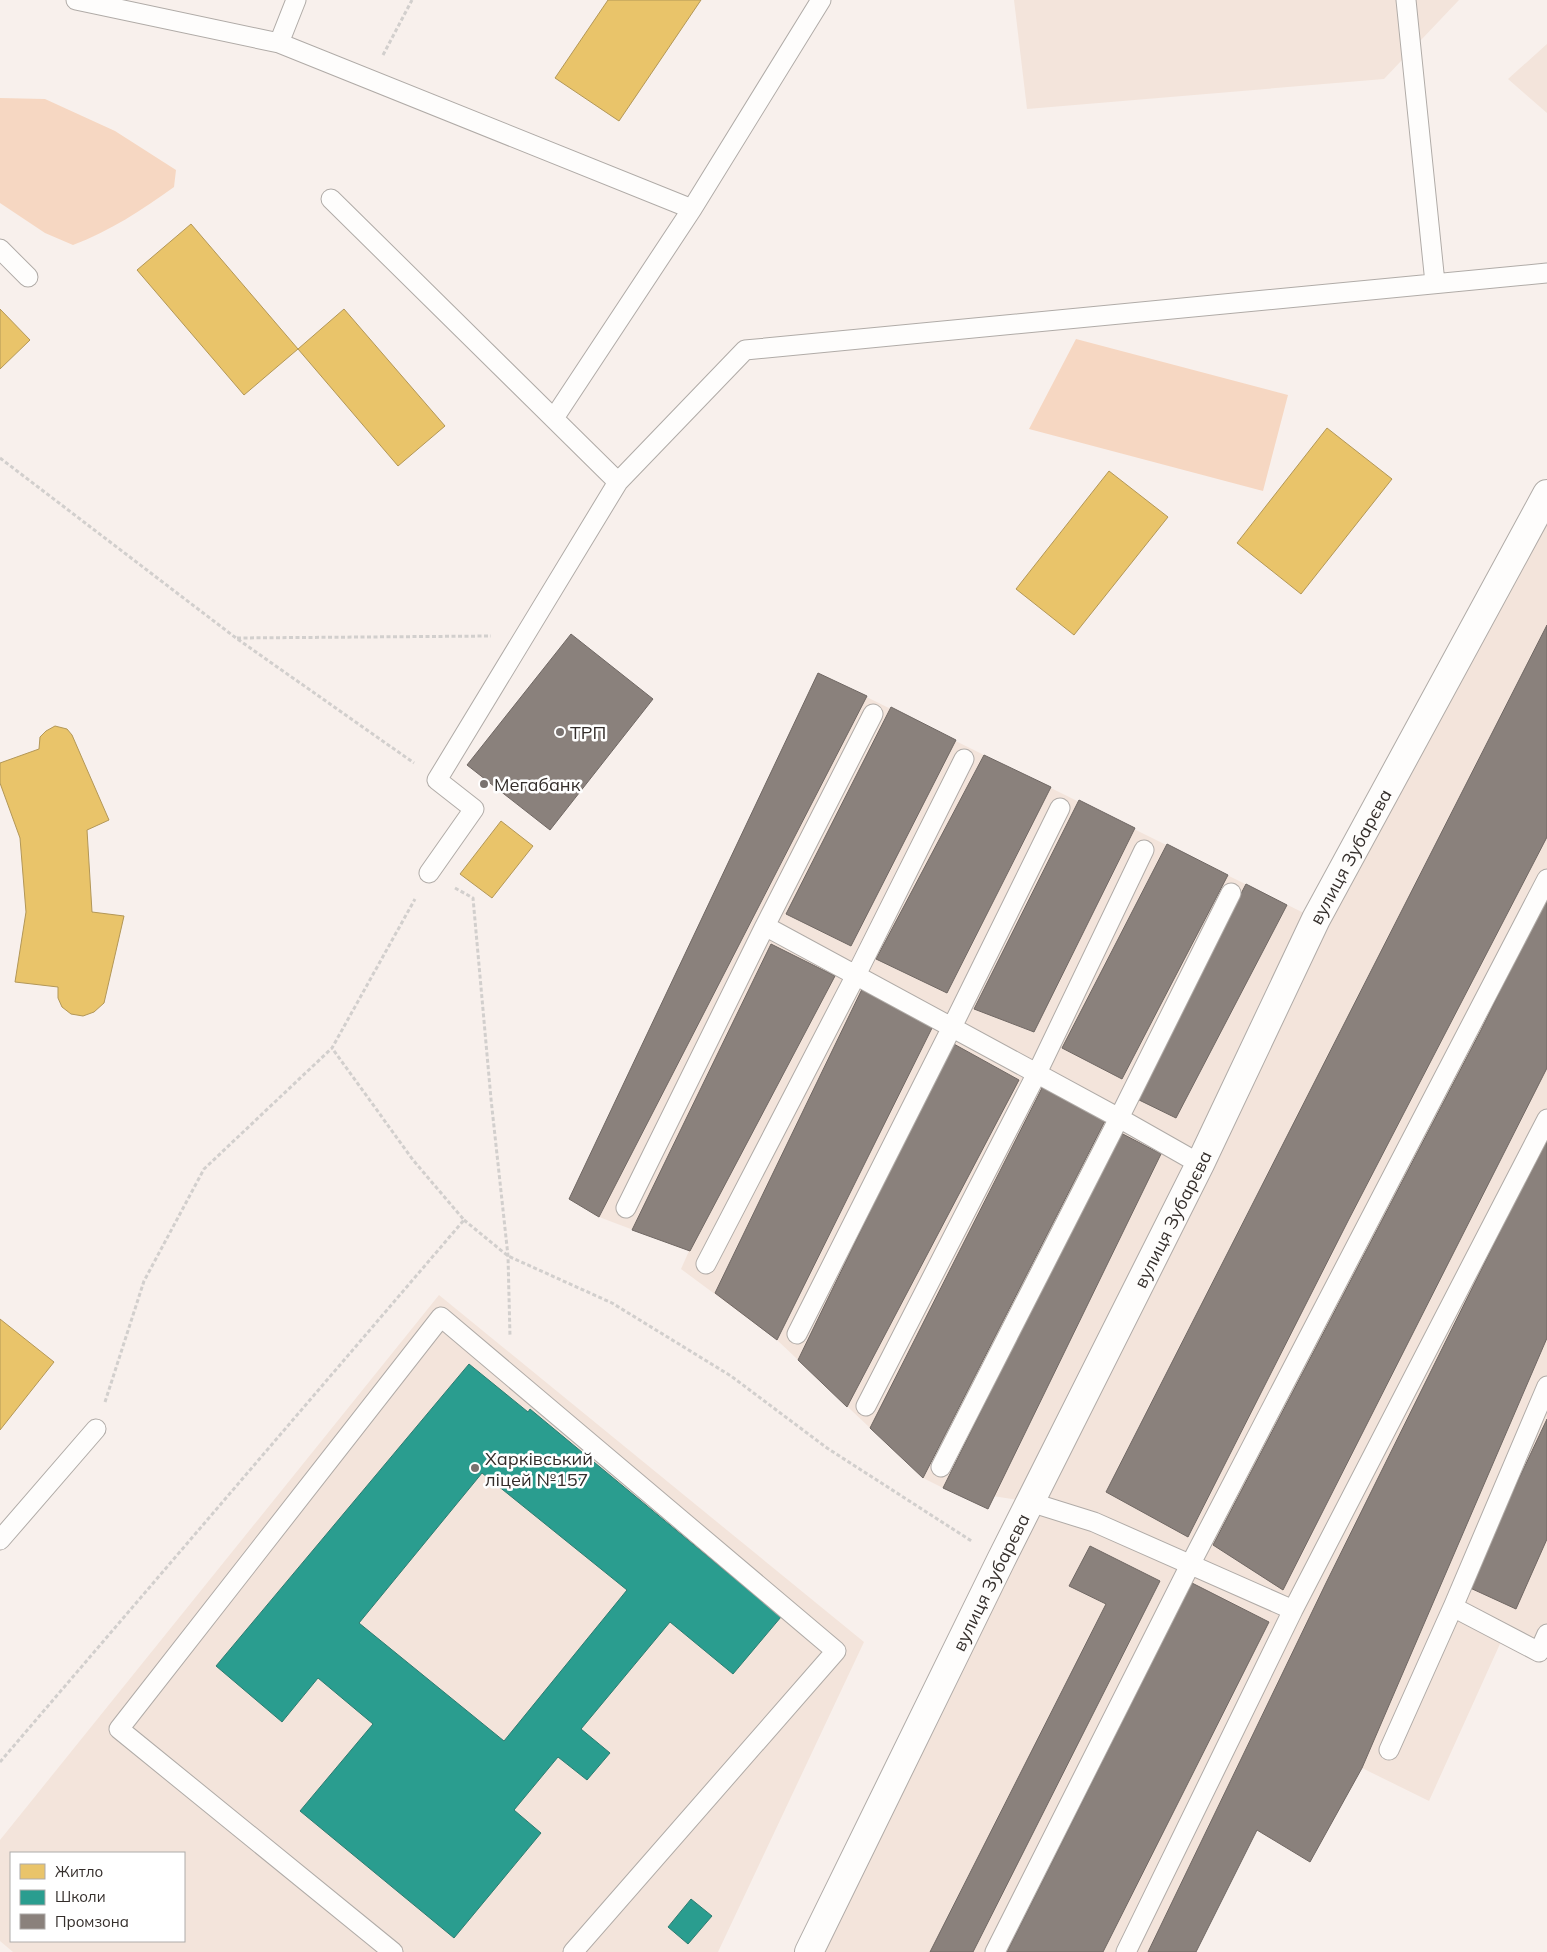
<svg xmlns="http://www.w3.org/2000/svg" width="1547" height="1952" font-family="Mulish,sans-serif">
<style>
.built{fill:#f3e4db;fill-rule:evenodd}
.green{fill:#f6d7c2}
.homes{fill:#e9c46a;stroke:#b39757}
.schools{fill:#2a9d8f;stroke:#2d7c71;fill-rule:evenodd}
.industry{fill:#8a817c;stroke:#706864}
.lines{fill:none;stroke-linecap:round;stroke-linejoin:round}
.service-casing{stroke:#b0aba7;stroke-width:21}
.minor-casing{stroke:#b0aba7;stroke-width:30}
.path{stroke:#d2cfcd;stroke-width:3;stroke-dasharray:4 2.5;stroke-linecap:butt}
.service{stroke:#fefdfc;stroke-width:19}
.minor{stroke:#fefdfc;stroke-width:28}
.poi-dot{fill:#79726f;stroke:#fff;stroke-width:2}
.labels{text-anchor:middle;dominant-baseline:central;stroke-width:5;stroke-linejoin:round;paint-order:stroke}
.poi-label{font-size:18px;fill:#342e2b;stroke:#fff;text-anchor:start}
.street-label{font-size:18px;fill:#342e2b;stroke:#fff}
</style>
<rect width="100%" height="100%" fill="#f8f0ec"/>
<path class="built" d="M1014,0H1459L1384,79L1027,109Z
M1547,44V113L1508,79Z
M1547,494V1634L1539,1652L1504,1635L1429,1801L1362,1768L1310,1862L1256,1830L1196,1952H809L1030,1502L943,1488L923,1478L777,1340L681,1269L689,1251L599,1217L569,1199L818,673L1316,919Z
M439,1295L864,1642L718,1952H13L0,1941V1840ZM11,1853H184V1941H11Z"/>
<path class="green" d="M0,98L45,99L115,131L176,170L174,187C142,210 110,231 73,245L45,233L0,203Z
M1076,339L1288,395L1263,491L1029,429Z"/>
<path class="homes" d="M608,0H701L619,121L555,78Z
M191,224L298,349L244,395L137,270Z
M0,309L30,340L0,369Z
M344,309L445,426L398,466L298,349Z
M1327,428L1392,479L1301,594L1237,543Z
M1109,471L1168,517L1074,635L1016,589Z
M55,726L67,729L72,735L109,820L87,830L92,912L124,916L104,1003L94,1012L83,1016L71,1014L62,1007L58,998V987L15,982L26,912L20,838L0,783V763L39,749L40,737L46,731Z
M501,821L533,846L492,898L460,874Z
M0,1319L54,1362L0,1430Z"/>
<path class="schools" d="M469,1364L528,1412L530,1409L781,1617L733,1674L670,1622L581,1729L610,1753L587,1780L558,1757L514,1810L541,1833L454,1938L300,1811L373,1724L318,1678L282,1722L216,1666ZM482,1473L627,1590L504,1741L359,1623Z
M691,1899L712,1916L688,1944L668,1927Z"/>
<path class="industry" d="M1547,625V837L1349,1219L1188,1537L1106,1492Z
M571,634L653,699L550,830L467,765Z
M818,673L867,696L599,1217L569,1199Z
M891,707L956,740L851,946L786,914Z
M984,755L1051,787L947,993L876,959Z
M1079,800L1135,828L1034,1032L974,1009Z
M1167,844L1228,875L1122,1079L1062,1048Z
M1246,884L1287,905L1176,1118L1135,1098Z
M1547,896V1068L1283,1590L1213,1545L1481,1030Z
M771,944L835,976L690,1251L632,1230Z
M864,985L935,1022L777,1340L715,1293Z
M952,1043L1019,1080L847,1407L798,1360Z
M1044,1084L1107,1117L923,1478L870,1428Z
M1119,1132L1161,1154L988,1509L943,1488Z
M1547,1137V1338L1362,1768L1310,1862L1257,1830L1196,1952H1148L1326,1583Z
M1547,1419V1539L1516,1609L1468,1587Z
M1090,1546L1160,1581L973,1952H930L1106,1604L1069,1586Z
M1192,1583L1269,1622L1103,1952H1007Z"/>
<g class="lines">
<defs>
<path id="service" d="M76,0L279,43L692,209L554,418
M1406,0L1435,283
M279,43L296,0
M331,199L618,482L745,350L1547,273
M692,209L821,0
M0,249L28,277
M429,873L474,809L437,780L618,482
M765,926L873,714
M626,1208L765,926L1119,1118L1200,1164
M706,1264L856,975L964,759
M797,1334L952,1027L1060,808
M866,1406L1037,1073L1144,850
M941,1467L1119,1118L1231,893
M1030,1502L1094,1522L1293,1610L1126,1952
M0,1540L96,1429
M1453,1607L1547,1386
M1293,1610L1547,1119
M1389,1750L1453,1607L1539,1652L1547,1634
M393,1952L119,1729L441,1317L836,1651L573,1952
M995,1952L1190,1565L1547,879"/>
<g id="minor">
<path id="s1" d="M809,1952L1001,1560L1200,1164L1316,919L1547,494"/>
</g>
</defs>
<use href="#service" class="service-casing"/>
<use href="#minor" class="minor-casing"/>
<path class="path" d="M383,55L412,0
M0,458L236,638L414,763
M237,638L491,636
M455,888L473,898L491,1099L508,1256L510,1336
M464,1220L508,1256L612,1303L731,1376L827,1448L973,1542
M105,1402L144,1281L204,1169L332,1048L415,899
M0,1762L464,1220L413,1160L332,1048"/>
<use href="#service" class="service"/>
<use href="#minor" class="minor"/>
</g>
<g class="poi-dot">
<circle cx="560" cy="732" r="5"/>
<circle cx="484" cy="784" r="5"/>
<circle cx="475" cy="1468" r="5"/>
</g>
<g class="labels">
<g class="poi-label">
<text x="570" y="732">ТРП</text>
<text x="494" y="784">Мегабанк</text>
<text x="485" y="1458">Харківський<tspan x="485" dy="21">ліцей №157</tspan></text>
</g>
<g class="street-label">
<text stroke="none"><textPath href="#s1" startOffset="1222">вулиця Зубарєва</textPath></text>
<text stroke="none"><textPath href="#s1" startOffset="818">вулиця Зубарєва</textPath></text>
<text stroke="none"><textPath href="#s1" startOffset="412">вулиця Зубарєва</textPath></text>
</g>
</g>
<rect x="10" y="1852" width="175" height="90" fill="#ffffff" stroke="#aeabaa"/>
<rect x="20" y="1864" width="25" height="15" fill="#e9c46a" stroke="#aeabaa"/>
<text x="55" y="1877" font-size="15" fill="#342e2b">Житло</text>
<rect x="20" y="1890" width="25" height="15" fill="#2a9d8f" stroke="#aeabaa"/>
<text x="55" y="1902" font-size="15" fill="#342e2b">Школи</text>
<rect x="20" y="1914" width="25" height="15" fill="#8a817c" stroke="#aeabaa"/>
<text x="55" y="1927" font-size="15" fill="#342e2b">Промзона</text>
</svg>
